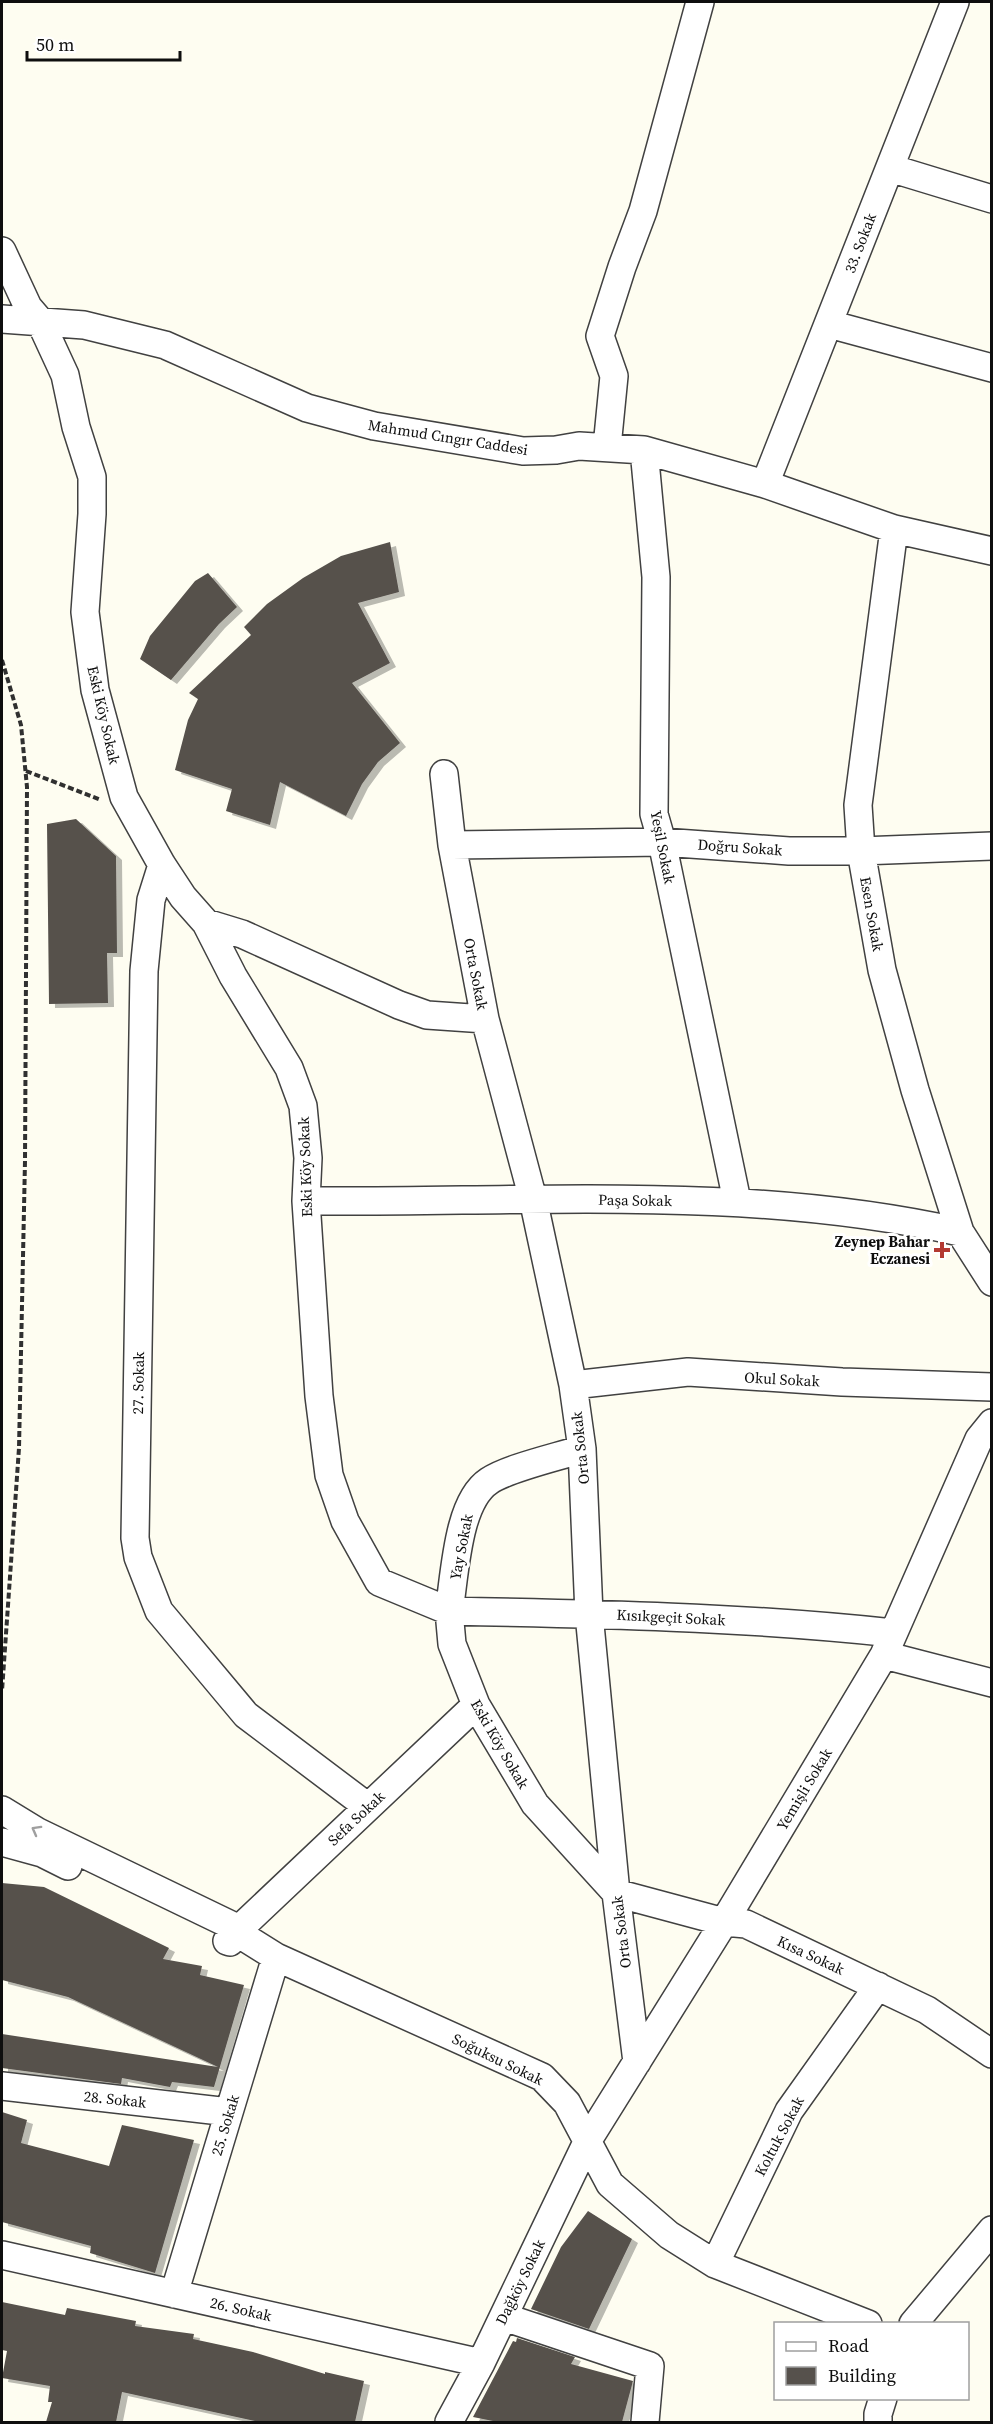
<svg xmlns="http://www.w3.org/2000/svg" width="993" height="2424" font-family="'Source Serif 4',serif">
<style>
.building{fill:#56514c;filter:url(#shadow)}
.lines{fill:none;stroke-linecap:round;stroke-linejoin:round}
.minor-casing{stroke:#414141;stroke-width:30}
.path{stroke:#303030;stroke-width:4;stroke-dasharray:6 3;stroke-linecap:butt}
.minor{stroke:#fff;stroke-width:27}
.oneway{stroke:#9f9f9f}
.poi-dot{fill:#b33a32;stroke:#fff;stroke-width:2}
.labels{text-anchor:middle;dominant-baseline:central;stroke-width:6;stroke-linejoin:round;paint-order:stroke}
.street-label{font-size:15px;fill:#0e0e0e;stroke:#fff}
.poi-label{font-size:15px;font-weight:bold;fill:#0e0e0e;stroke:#fff;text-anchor:end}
</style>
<defs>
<filter id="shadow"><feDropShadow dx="6" dy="4" stdDeviation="0" flood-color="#0004"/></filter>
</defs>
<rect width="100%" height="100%" fill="#fefdf1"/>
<path class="building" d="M390,542L399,592L358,603L390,663L352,683L400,743L378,762L362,784L346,816L280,782L270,825L226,811L232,789L175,770L188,720L198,699L189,693L251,635L244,627L267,604L303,578L341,556Z
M208,573L237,607L219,624L171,680L140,659L150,636L195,581Z
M76,819L116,856L117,953H107L108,1003L49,1004L47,824Z
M2,1883L44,1887L169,1948L163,1959L202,1966L200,1975L244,1985L214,2087L172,2082L170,2087L122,2078L121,2084L2,2068V2034L218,2067L68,1997L2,1980Z
M2,2112L27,2120L21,2143L109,2166L122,2125L194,2140L155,2273L90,2253L91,2246L2,2222Z
M588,2211L632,2239L589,2329L531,2309L561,2247Z
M2,2302L65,2315L67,2308L136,2321L135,2326L194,2334L193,2339L253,2352L325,2374V2372L364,2381L355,2422H259L122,2392L116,2422H46L52,2402H48L50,2386L2,2378L7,2351L2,2350Z
M517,2338L575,2357L571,2364L633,2381L622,2422H498L473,2417L513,2341L516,2342Z"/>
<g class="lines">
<defs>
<path id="minor" d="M890,168L992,199
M2,251L28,307L40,321L65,375L76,427L92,477V514L85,612L95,690L124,797L162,865L183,897L206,923L233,976L289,1068L303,1106L308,1158L306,1201L319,1396L329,1475L345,1521L379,1582L449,1611L452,1644L476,1705L535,1804L616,1893L724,1922L746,1924L927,2010L992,2054
M2,319L84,325L165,345L307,408L374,426L523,451L556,450L579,446L644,450L765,484L894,529L992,551
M829,324L992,368
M607,447L614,376L600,336L622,267L643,211L700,2
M644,450L656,577L654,814L662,842L737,1201
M765,484L955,2
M894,529L858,805L861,851L882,970L915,1090L960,1232L992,1282
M444,774L452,845L485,1019L533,1199L573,1385L582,1449L589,1614L616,1893L637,2062
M452,845L662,842L789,851H861L992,846
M162,865L151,900L144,971L135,1538L138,1557L159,1611L246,1715L368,1807
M206,923L242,934L399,1005L427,1015L485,1019
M306,1201C524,1203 746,1184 960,1232
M573,1385L688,1372L842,1382L992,1387
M582,1449C558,1457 508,1468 489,1481C457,1502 455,1575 449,1611C597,1614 746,1617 893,1633
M884,1655L992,1683
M2,1810L38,1832L235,1927L236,1932L276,1957L542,2077L567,2103L610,2184L669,2235L715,2264L868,2324
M2,1842L42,1853L68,1866
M227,1941L230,1942L236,1932L476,1705
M2,2086L229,2112
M2,2255L481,2363
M715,2264L789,2111L878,1986
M174,2294L276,1957
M504,2317L650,2366L645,2422
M913,2324L992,2230
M449,2422L481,2363L588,2140L724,1922L884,1655L979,1439L992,1423
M878,2422V2414L883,2398"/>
</defs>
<use href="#minor" class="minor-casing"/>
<path class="path" d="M2,660L21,725L27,787L25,1161L19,1448L2,1691
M26,771L101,800"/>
<use href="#minor" class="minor"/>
</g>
<defs><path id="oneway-chevron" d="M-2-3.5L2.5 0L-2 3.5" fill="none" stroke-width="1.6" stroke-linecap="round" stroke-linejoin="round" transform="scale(1.5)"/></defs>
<use class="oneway" href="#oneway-chevron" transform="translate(36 1830) rotate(-151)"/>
<path class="poi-dot" d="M939 1241h6v6h6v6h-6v6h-6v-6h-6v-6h6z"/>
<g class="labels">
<g class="street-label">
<text transform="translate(860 243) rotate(-69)">33. Sokak</text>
<text transform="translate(448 437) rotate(9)">Mahmud Cıngır Caddesi</text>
<text transform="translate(104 715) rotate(77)">Eski Köy Sokak</text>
<text transform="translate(663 847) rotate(79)">Yeşil Sokak</text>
<text transform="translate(740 847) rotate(4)">Doğru Sokak</text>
<text transform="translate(872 914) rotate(80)">Esen Sokak</text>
<text transform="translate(476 974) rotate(79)">Orta Sokak</text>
<text transform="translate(305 1167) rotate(-92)">Eski Köy Sokak</text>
<text transform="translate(635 1200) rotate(1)">Paşa Sokak</text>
<text transform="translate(782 1379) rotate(3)">Okul Sokak</text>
<text transform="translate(138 1383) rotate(-89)">27. Sokak</text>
<text transform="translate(580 1448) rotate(-96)">Orta Sokak</text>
<text transform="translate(461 1547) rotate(-79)">Yay Sokak</text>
<text transform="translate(671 1617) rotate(3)">Kısıkgeçit Sokak</text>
<text transform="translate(500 1744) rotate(60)">Eski Köy Sokak</text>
<text transform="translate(804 1789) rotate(-59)">Yemişli Sokak</text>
<text transform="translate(356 1818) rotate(-43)">Sefa Sokak</text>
<text transform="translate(621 1932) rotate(-97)">Orta Sokak</text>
<text transform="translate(811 1955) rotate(25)">Kısa Sokak</text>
<text transform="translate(498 2059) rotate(26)">Soğuksu Sokak</text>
<text transform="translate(115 2099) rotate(6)">28. Sokak</text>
<text transform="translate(225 2125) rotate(-73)">25. Sokak</text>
<text transform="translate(779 2136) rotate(-62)">Koltuk Sokak</text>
<text transform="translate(520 2282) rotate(-64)">Dağköy Sokak</text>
<text transform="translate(241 2309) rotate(13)">26. Sokak</text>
</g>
<g class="poi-label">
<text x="930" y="1241">Zeynep Bahar<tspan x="930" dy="17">Eczanesi</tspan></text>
</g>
</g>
<rect width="993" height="2424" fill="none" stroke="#0e0e0e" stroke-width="6"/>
<rect x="774" y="2322" width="195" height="78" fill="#ffffff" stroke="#9f9f9f" stroke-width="1.5"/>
<rect x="786" y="2342" width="30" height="9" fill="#ffffff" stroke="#9f9f9f" stroke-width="1.5"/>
<text x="828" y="2352" font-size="18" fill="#0e0e0e">Road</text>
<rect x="786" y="2367" width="30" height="18" fill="#56514c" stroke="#9f9f9f" stroke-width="1.5"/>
<text x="828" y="2382" font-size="18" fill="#0e0e0e">Building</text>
<path d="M27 51v9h153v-9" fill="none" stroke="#0e0e0e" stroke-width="3"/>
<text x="36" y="51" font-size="18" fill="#0e0e0e" stroke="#ffffff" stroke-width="4.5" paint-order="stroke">50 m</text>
</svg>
